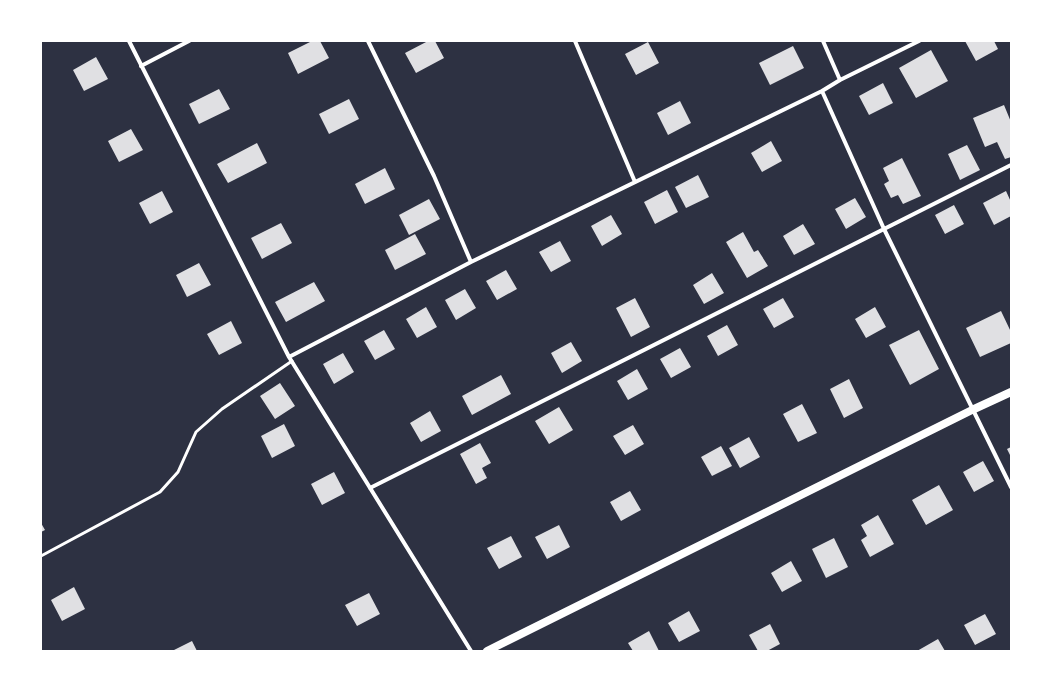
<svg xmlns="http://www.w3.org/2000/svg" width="1052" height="692" font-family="Mulish,sans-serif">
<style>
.building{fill:#e0e0e3}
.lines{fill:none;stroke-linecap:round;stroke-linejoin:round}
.service{stroke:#fff;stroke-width:3}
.minor{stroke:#fff;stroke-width:4}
.secondary{stroke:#fff;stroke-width:8}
</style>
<rect width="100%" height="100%" fill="#2d3142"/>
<path class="building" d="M312,41H320L329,58L298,74L288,53Z
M428,41H435L444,58L416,73L405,53Z
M965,41H994L998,49L976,61Z
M648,42L659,63L636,75L625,54Z
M793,46L804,68L770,85L759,63Z
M931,50L948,81L916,98L899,68Z
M96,57L108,79L84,91L73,70Z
M883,83L893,103L869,115L859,96Z
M219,89L230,109L199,124L189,104Z
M349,99L359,119L329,134L319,114Z
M680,101L691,123L668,135L657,113Z
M1004,105L1011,122V157L1005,159L997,142L985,147L973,118Z
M131,129L143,150L119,162L108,141Z
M771,141L782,161L762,172L751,153Z
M257,143L267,163L228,183L217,164Z
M967,145L980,170L960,180L948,154Z
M902,158L921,196L903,204L898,195L891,198L884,184L889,181L883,168Z
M385,168L395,189L365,204L355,184Z
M698,175L709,197L686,208L675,187Z
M667,190L678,212L655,224L644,202Z
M162,191L173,212L150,224L139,203Z
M1006,191L1011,202V216L994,225L983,203Z
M855,198L866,217L846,229L835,209Z
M429,199L440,219L409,235L399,215Z
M954,205L964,224L945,234L935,215Z
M611,215L622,234L602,246L591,226Z
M281,223L292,243L262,259L251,238Z
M803,224L815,244L794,255L783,236Z
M743,232L754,252L758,250L768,266L747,278L726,242Z
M415,234L426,254L395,270L385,250Z
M560,241L571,261L551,272L539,252Z
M199,263L211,285L187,297L176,275Z
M506,270L517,289L497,300L486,281Z
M712,273L724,293L704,304L693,285Z
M314,282L325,301L286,322L275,302Z
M465,289L476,308L456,320L445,300Z
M635,298L650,327L631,337L616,308Z
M783,298L794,317L774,328L763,309Z
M426,307L437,327L417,338L406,319Z
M875,307L886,327L866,338L855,319Z
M1001,311L1011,332V343L980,357L966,328Z
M231,321L242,343L219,355L207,334Z
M727,325L738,345L718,356L707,336Z
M384,330L395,349L375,360L364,341Z
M919,330L939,369L910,385L889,345Z
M571,342L582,361L562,373L551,353Z
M680,348L691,367L671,378L660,359Z
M343,353L354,372L334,384L323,364Z
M637,369L648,389L628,400L617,381Z
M501,375L511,394L472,415L462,396Z
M849,379L863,408L844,418L830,389Z
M280,383L295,406L275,419L260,396Z
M802,404L817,433L798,442L783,414Z
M559,407L573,430L549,444L535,421Z
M430,411L441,431L421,442L410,423Z
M284,424L295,446L272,458L261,436Z
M633,425L644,444L625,455L613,436Z
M749,437L760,457L740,468L729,448Z
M480,443L491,463L482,468L487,478L476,484L460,454Z
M721,446L732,466L712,476L701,457Z
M1011,447V457L1007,449Z
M983,461L994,481L974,492L963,472Z
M334,472L345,493L322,505L311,484Z
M939,485L953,510L926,525L912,500Z
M630,491L641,510L621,521L610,502Z
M878,515L894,544L870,557L861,540L867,536L861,525Z
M41,523L45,530L41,532Z
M559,525L570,547L547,559L535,537Z
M511,536L522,557L499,569L487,548Z
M834,538L848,567L826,578L812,549Z
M791,561L802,581L782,592L771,573Z
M74,587L85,609L62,621L51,600Z
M369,593L380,614L357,626L345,605Z
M689,611L700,631L679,642L668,623Z
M985,614L996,634L975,645L964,625Z
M770,624L780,644L767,651H758L749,635Z
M649,631L659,651H633L628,643Z
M938,639L945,651H917Z
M192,641L197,651H172Z"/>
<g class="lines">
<path class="service" d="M41,556L160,492L178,472L196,432L222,409L292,361"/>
<path class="minor" d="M129,41L289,357L471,651
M368,41L434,176L471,262
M575,41L635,182
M823,41L840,80
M141,66L189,41
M822,91L884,229L1011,487
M289,357L471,262L822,91L840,80L919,41
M370,488L1011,165"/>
<path class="secondary" d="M487,651L972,410L1011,392"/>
</g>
<rect width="1052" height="692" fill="none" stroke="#ffffff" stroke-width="84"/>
</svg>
